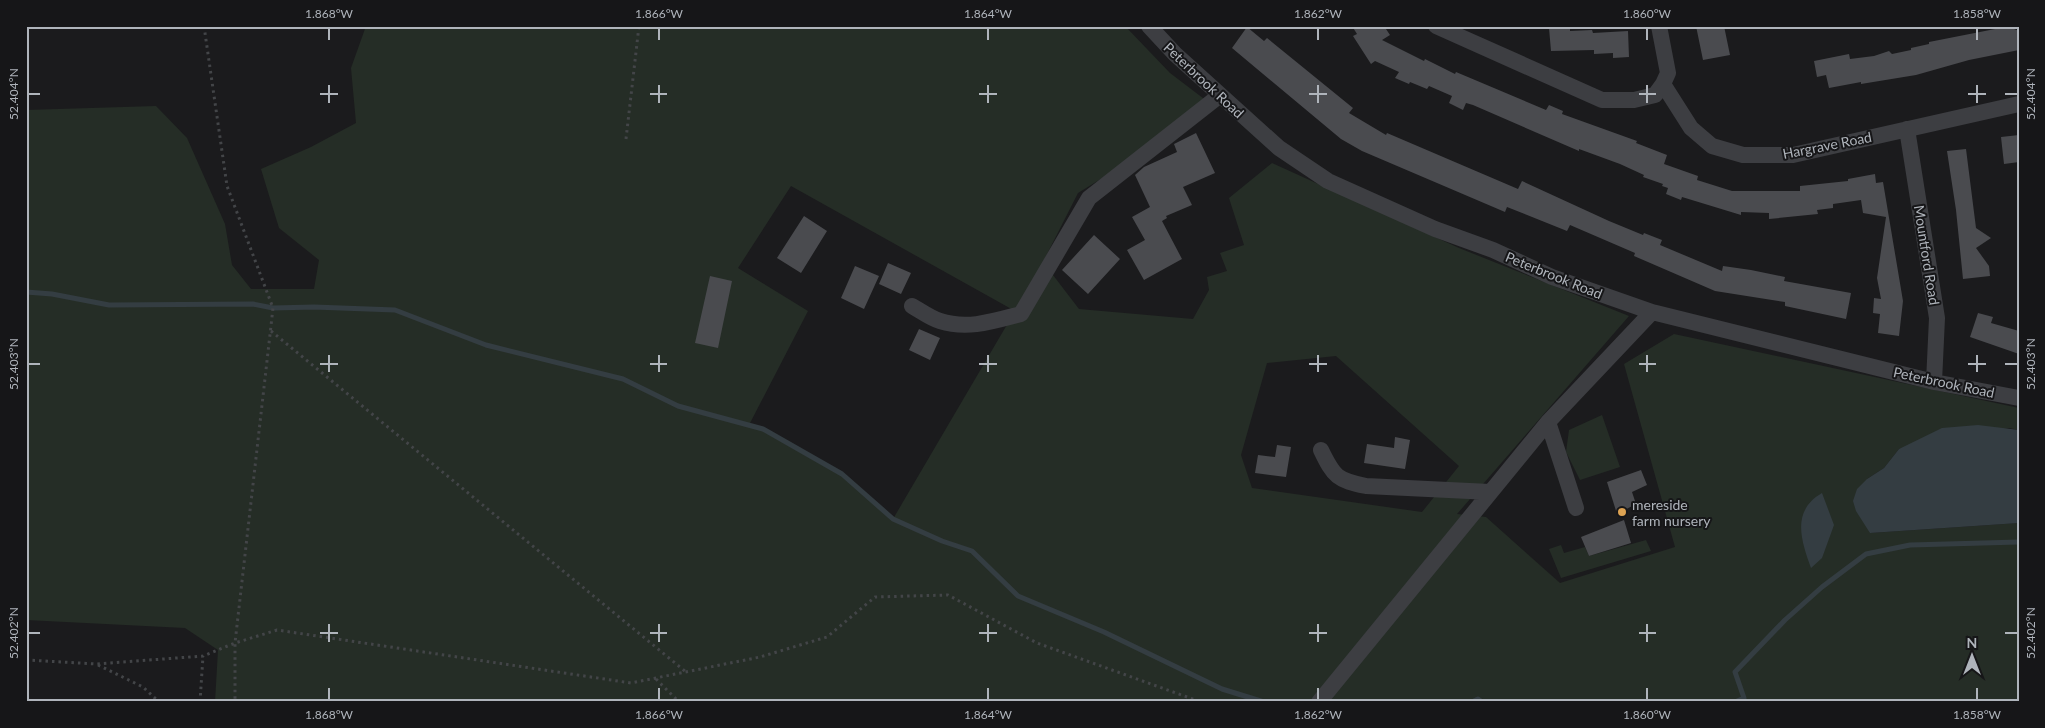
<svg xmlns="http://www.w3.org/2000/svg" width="2045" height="728" font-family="Lato,sans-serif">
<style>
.green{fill:#252d26;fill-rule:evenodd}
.water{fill:#343d42}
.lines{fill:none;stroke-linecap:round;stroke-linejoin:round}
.stream{stroke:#343d42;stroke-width:5}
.building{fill:#4a4b4f}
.path{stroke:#434548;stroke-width:3;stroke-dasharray:2.5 4;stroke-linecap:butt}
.minor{stroke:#3d3e42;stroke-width:16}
.ticks{fill:none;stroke:#afb4bb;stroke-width:2}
.poi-dot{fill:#dda353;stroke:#161618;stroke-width:2}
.labels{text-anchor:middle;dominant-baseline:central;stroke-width:4;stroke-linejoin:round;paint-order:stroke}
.street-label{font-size:14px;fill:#afb4bb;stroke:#161618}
.poi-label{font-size:14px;fill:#afb4bb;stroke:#161618;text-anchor:start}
.neatline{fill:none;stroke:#afb4bb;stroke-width:2}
.ticks-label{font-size:12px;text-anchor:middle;fill:#afb4bb}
</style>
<rect width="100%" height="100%" fill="#1b1b1d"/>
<path class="green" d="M366,26H1125L1170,73L1216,108L1078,193L1043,262L1079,309L1193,319L1209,290L1207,277L1227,271L1220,253L1244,245L1229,198L1272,163L1459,248L1629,316L1457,514L1486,517L1560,583L1675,547L1624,364L1674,334L2019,408V430L2009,428L1899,449L1884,468L1867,479L1870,533L2019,523V702H215L218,650L185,628L26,620V110L156,106L187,138L225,224L232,265L251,289H314L319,260L279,228L261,169L311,147L356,123L351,68ZM791,186L1015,311L893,519L842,474L763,429L749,425L808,311L738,268ZM1336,356L1459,466L1422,512L1252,488L1241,455L1267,363Z
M1602,415L1620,467L1580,480L1566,452L1569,430Z
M1646,540L1651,551L1561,578L1549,549L1561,545L1564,553L1585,547L1589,556Z"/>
<path class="water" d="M1978,425L2019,430V523L1870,533L1856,511L1853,501L1857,489L1867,479L1884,468L1899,449L1942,428Z
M1822,493L1834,525L1822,558L1811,568C1801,540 1791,511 1822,493Z"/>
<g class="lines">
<path class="stream" d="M26,292L52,294L109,305L253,304L273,308L314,307L395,310L486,345L623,379L678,406L763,429L842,474L893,519L942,541L972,551L1018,596L1104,632L1222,689L1264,702
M1472,702L1478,699L1482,702
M1735,702L1744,698L1735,672L1785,620L1822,587L1866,554L1910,545L2019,542"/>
</g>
<path class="building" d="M1352,26H1384L1390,35L1382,40L1424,61L1425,59L1455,74L1456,72L1546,110L1549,105L1563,111L1562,114L1637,141L1636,143L1667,155L1664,164L1698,176L1697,180L1732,191H1800V186L1848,181V179L1875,174L1876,183L1883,182L1903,301L1899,336L1878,333L1880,314L1873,313L1874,298L1881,299L1877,278L1886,217L1863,213L1861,200L1833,204V208L1817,210L1818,214L1769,219V213L1741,212V215L1682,197L1681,200L1666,194L1668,188L1662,186L1663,184L1643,177L1644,175L1620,164L1579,149V151L1473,105L1466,103L1463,110L1449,103L1452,96L1429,86L1427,89L1410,82L1409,84L1395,78L1399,72L1375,61L1371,64L1353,36L1357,34Z
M1696,26H1724L1730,55L1703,60Z
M1996,26H2007L2019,31V50L1969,60L1916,75L1861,84V82L1829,88L1826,75L1817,77L1814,61L1849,54L1850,59L1874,56L1889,51L1892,54L1911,50V48L1929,44V42L1995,29Z
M1247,27L1264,41L1267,38L1353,108L1349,113L1386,135L1387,133L1518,189L1522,181L1609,221L1643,235L1644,233L1662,240L1660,245L1722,271L1723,266L1751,270L1785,277L1784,281L1851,293L1846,319L1785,306V302L1715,291L1634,256L1635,253L1570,225L1567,231L1507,207L1505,212L1362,151L1341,139L1232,48Z
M1570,27V31L1592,30L1593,33L1628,31L1629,57L1613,58V53L1594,54V50L1551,51L1549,28Z
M1196,133L1215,173L1183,187L1192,205L1166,216L1167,218L1162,221L1182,259L1144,280L1127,250L1145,240L1132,217L1150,207L1135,175L1144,167L1177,152L1174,144Z
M2019,135V162L2004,164L2001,137Z
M1966,149L1976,228L1991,238L1976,248L1989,266L1990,276L1963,279L1956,210L1947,151Z
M804,216L827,231L801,273L777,258Z
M1094,235L1120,259L1088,294L1062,270Z
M888,263L911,273L901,294L879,284Z
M855,266L879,276L864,309L841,298Z
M710,276L732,281L718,348L695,343Z
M1978,313L1993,317L1991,323L2019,331V354L1970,337Z
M919,329L940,338L930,360L909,350Z
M1395,437L1410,440L1405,469L1364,463L1367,444L1394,448Z
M1277,445L1291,447L1286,477L1255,473L1258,455L1275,457Z
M1641,470L1647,485L1632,492L1636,504L1617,514L1607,482Z
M1624,520L1631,543L1589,556L1581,537Z"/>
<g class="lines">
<path class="path" d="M204,26L227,186L273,308L235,643V702
M626,139L639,26
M271,331L686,672
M26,660L97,664L203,656L235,643L277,630L631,683L760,657L827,637L875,597L948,595L1037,643L1201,702
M98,665L143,687L159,702
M656,679L679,702
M200,702L203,656"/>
<path class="minor" d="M1149,26L1175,54L1279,148L1328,181L1435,229L1493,250L1552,277L1652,312L1934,382L2019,398
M1436,26L1602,100H1634L1655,95L1663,84
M1659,26L1668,73L1663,84L1691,128L1712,146L1743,155H1793L2019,104
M1907,129L1937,318L1934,382
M912,306C921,311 930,318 940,321C968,330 994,321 1021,314L1089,198L1219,96
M1548,422L1576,508
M1321,450C1334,477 1337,480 1366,486L1490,492
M1319,702L1548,422L1652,312"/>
</g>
<path class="ticks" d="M329,28V40M659,28V40M988,28V40M1318,28V40M1647,28V40M1977,28V40M329,85V103M659,85V103M988,85V103M1318,85V103M1647,85V103M1977,85V103M28,94H40M320,94H338M650,94H667M979,94H997M1309,94H1327M1639,94H1656M1968,94H1986M2005,94H2018M329,355V372M659,355V372M988,355V372M1318,355V372M1647,355V372M1977,355V372M28,364H40M320,364H338M650,364H667M979,364H997M1309,364H1327M1639,364H1656M1968,364H1986M2005,364H2018M329,624V642M659,624V642M988,624V642M1318,624V642M1647,624V642M28,633H40M320,633H338M650,633H667M979,633H997M1309,633H1327M1639,633H1656M2005,633H2018M329,688V700M659,688V700M988,688V700M1318,688V700M1647,688V700M1977,688V700"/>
<circle class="poi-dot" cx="1622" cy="512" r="5"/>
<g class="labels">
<g class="street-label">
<text transform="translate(1204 80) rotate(43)">Peterbrook Road</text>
<text transform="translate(1827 145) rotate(-11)">Hargrave Road</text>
<text transform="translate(1927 255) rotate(81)">Mountford Road</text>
<text transform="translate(1554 275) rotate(22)">Peterbrook Road</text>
<text transform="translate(1944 382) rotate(12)">Peterbrook Road</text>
</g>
<g class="poi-label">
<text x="1632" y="504">mereside<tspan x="1632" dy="16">farm nursery</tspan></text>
</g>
</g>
<rect width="2045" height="728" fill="none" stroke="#161618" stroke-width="55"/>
<g transform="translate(1972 656)" stroke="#161618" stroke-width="4" paint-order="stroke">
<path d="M0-4L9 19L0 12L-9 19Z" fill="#afb4bb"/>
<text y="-8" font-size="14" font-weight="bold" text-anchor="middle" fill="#afb4bb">N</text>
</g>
<rect x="28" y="28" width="1990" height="672" class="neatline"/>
<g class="ticks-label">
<text x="329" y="18">1.868°W</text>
<text x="659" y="18">1.866°W</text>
<text x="988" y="18">1.864°W</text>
<text x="1318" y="18">1.862°W</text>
<text x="1647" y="18">1.860°W</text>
<text x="1977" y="18">1.858°W</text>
<text transform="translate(14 94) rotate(-90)" y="4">52.404°N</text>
<text transform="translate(2031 94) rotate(-90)" y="4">52.404°N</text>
<text transform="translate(14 364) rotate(-90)" y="4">52.403°N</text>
<text transform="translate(2031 364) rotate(-90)" y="4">52.403°N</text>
<text transform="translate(14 633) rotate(-90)" y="4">52.402°N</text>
<text transform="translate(2031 633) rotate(-90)" y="4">52.402°N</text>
<text x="329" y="719">1.868°W</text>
<text x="659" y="719">1.866°W</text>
<text x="988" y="719">1.864°W</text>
<text x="1318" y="719">1.862°W</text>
<text x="1647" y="719">1.860°W</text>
<text x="1977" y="719">1.858°W</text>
</g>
</svg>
